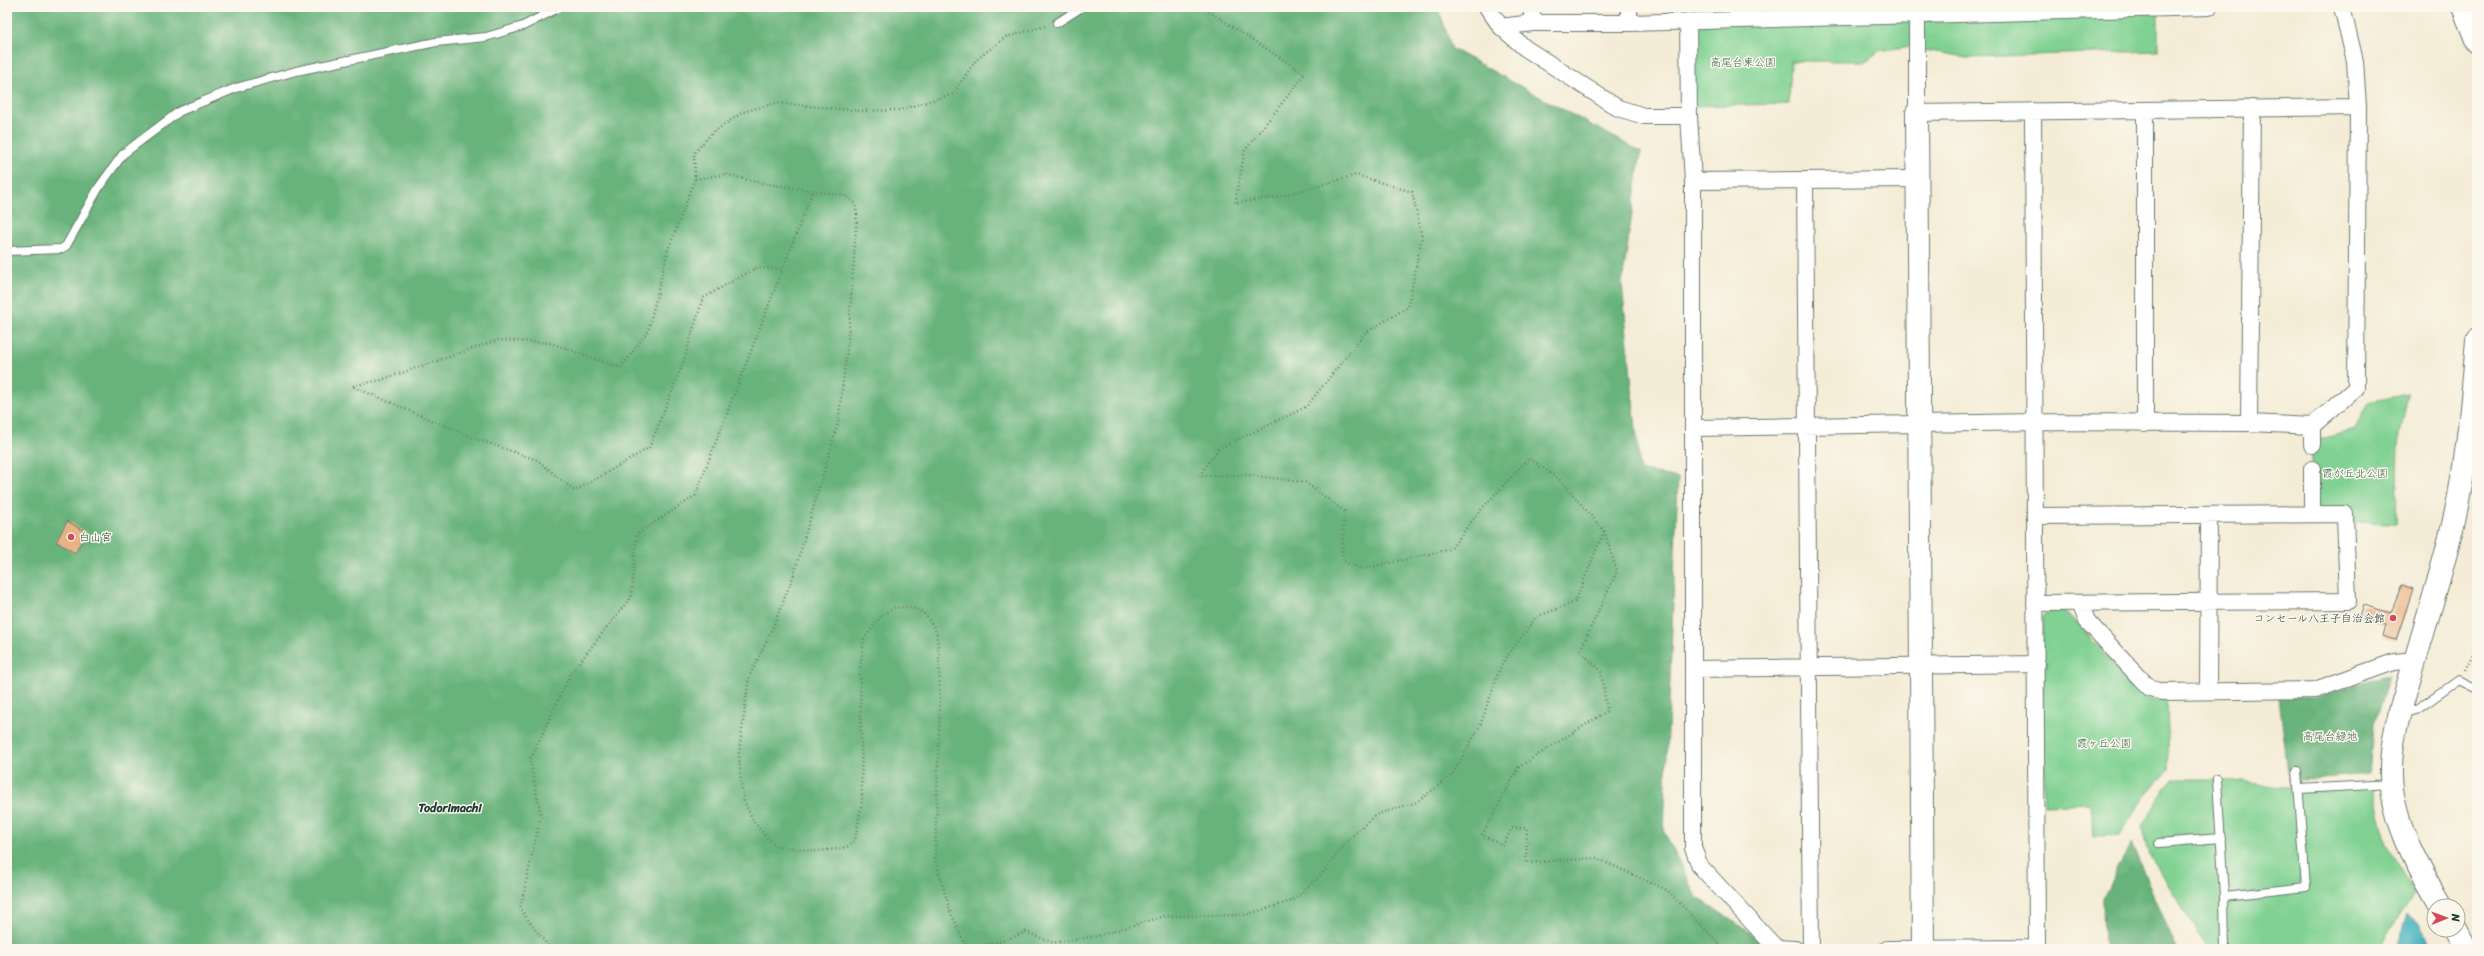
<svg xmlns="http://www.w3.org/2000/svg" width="2484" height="956" font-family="Sriracha,'Klee One',sans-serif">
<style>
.green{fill:#80d192;stroke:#508763}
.forest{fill:#68b37c;stroke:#447858}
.water{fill:#42b1bd;stroke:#307778}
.building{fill:#eab284}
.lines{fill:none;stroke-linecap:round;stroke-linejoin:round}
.lane-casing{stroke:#6a7a6d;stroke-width:10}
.street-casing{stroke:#6a7a6d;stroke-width:18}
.secondary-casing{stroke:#6a7a6d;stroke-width:24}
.path{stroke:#6a7a6d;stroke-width:2.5;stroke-dasharray:1 3;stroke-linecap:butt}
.lane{stroke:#fff;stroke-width:8}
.street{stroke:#fff;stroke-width:16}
.secondary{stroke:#fff;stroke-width:22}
.poi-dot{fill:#d1495b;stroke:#fbf7ec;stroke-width:1.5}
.labels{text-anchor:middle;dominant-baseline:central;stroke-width:3;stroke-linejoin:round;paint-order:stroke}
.park-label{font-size:11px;fill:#37624c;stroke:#fbf7ec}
.poi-label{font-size:11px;fill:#1f3d34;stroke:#fbf7ec;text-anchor:start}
.neighbourhood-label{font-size:12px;font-weight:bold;fill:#1f3d34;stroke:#fbf7ec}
</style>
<rect width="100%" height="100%" fill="#fbf7ec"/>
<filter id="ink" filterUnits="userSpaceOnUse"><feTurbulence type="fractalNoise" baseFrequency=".025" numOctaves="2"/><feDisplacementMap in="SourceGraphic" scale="8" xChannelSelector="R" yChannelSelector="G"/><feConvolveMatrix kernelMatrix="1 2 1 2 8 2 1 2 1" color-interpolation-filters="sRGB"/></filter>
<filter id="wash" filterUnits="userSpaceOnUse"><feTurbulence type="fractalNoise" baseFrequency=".012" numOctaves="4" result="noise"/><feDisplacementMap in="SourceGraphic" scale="16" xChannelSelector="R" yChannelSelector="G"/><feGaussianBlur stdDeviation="0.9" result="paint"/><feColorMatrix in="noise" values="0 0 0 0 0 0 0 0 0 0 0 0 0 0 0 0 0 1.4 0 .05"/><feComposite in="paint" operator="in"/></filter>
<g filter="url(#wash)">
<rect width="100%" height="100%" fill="#f4ecd6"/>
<path class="green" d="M2158,8V51L1967,57L1917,49V45L1879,51L1866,61H1791L1789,104L1688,106V21Z
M2408,394L2398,445L2396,523L2345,522L2312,514V441L2355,430L2368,402Z
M2052,611L2066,612L2147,699H2167L2169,770L2144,797L2120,835L2093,836L2091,803L2044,805L2042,618Z
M2172,779H2217L2299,789L2372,785L2387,845L2415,893L2383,940L2381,949H2209L2150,856L2142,826Z"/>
<path class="forest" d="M7,7H1438L1452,49L1641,152L1622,283L1640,470L1678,478L1664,832L1697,897L1775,949H7Z
M2389,675L2373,728L2369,774L2289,781L2279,697L2313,698Z
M2131,843L2177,949H2104L2103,898Z"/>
<path class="water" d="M2407,914L2418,923L2435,949H2397Z"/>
<g id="blocks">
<path class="building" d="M67,521L87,533L75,553L56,542Z
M2402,585L2413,589L2396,640L2383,636L2386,625L2359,617L2363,605L2391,613Z"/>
</g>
</g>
<g filter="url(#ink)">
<use href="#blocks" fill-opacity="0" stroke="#6a7a6d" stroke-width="1"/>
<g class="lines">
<defs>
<path id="lane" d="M1057,23L1082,7
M7,251L61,249L66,246L99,187L123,154L180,111L236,88L296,71L436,42L486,37L523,26L560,7
M2402,714L2418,709L2459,680L2477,689
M2217,779L2224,896L2225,949
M2299,789L2391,784
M2159,843L2221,838
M2224,896L2306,887L2297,771"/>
<path id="street" d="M1487,7L1501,27L1525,48L1618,108L1644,116H1689
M1532,7V23
M1917,7V113L2358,107
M1688,21L1689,116L1693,181V848L1700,866L1776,948L1795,949
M1629,23V7
M1501,27L1532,23H1629L2209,7
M2145,110V424
M2033,111L2037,949
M1805,180L1811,949
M1693,181L1917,179
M2249,423L2252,108
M1693,428L2035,422L2249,423L2312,426L2356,388L2358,107L2355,61L2342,7
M2312,445V426
M2312,469V514
M2035,516L2345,514L2348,601L2035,603
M2080,603L2087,621L2140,678L2150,688L2162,692L2315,690L2394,662L2415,660
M1694,669L2037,664
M2208,690L2209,515
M1887,949L2037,948"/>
<path id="secondary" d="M2463,7L2477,42
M1917,113L1923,949
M2441,906C2418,866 2392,822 2391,775C2390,741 2401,707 2411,674C2423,633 2436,591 2447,549C2466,478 2471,414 2477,340
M2455,930L2465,949"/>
</defs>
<use href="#lane" class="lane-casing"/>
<use href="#street" class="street-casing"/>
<use href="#secondary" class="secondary-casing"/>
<path class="path" d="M1202,7L1305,74L1245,150L1235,203L1278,197L1356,175L1412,192L1422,237L1408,307L1365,333L1306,407L1218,449L1199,476L1248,475L1305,482L1344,511L1342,560L1362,569L1451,549L1478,513L1529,458L1560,480L1604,531L1617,571L1580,651L1601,671L1607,711L1519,767L1482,835L1503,845L1512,828H1527L1526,863L1596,858L1667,890L1724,949
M695,179L668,250L648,331L621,368L551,343L498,340L381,380L352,386L471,437L537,460L575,491L649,448L682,366L703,298L756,268L783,269
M2465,670L2477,645
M550,949L520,909L541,815L530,760L571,673L631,597L637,534L695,496L813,190
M965,949V944L950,911L935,858L940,703L939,655L936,631L926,615L919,610L907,607L894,608L882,615L864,639L860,669L862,802L855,840L849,846L839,849L816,851L777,846L766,837L754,822L744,801L741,784L739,753L749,677L770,634L793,577L838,423L848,341L857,214L855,204L847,196L756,182L726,174L695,179L694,153L712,133L743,112L776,103L862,111L900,110L953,94L976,60L1006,37L1045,26
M968,949L1003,941L1026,932L1053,943L1097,936L1165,916L1245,915L1292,901L1320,876L1349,839L1375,815L1417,802L1452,775L1480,726L1501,665L1536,617L1575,602L1604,531
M1604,949L1606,946L1614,949"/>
<use href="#lane" class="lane"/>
<use href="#street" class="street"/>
<use href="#secondary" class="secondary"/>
</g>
</g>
<g class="poi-dot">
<circle cx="71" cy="537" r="4"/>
<circle cx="2393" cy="618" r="4"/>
</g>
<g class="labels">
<g class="park-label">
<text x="1743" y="62">高尾台東公園</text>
<text x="2355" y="473">霞が丘北公園</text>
<text x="2330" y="736">高尾台緑地</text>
<text x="2104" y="743">霞ヶ丘公園</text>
</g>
<g class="poi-label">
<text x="79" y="537">白山宮</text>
<text x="2385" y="618" text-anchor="end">コンセール八王子自治会館</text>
</g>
<g class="neighbourhood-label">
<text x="450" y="808">Todorimachi</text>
</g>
</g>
<rect width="2484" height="956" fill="none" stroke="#fbf7ec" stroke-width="24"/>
<g transform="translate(2446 918) rotate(89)"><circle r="19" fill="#fbf7ec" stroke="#a3ada2"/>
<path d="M0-3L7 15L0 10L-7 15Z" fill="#d1495b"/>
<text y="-6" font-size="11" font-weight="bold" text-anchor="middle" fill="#1f3d34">N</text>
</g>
</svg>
